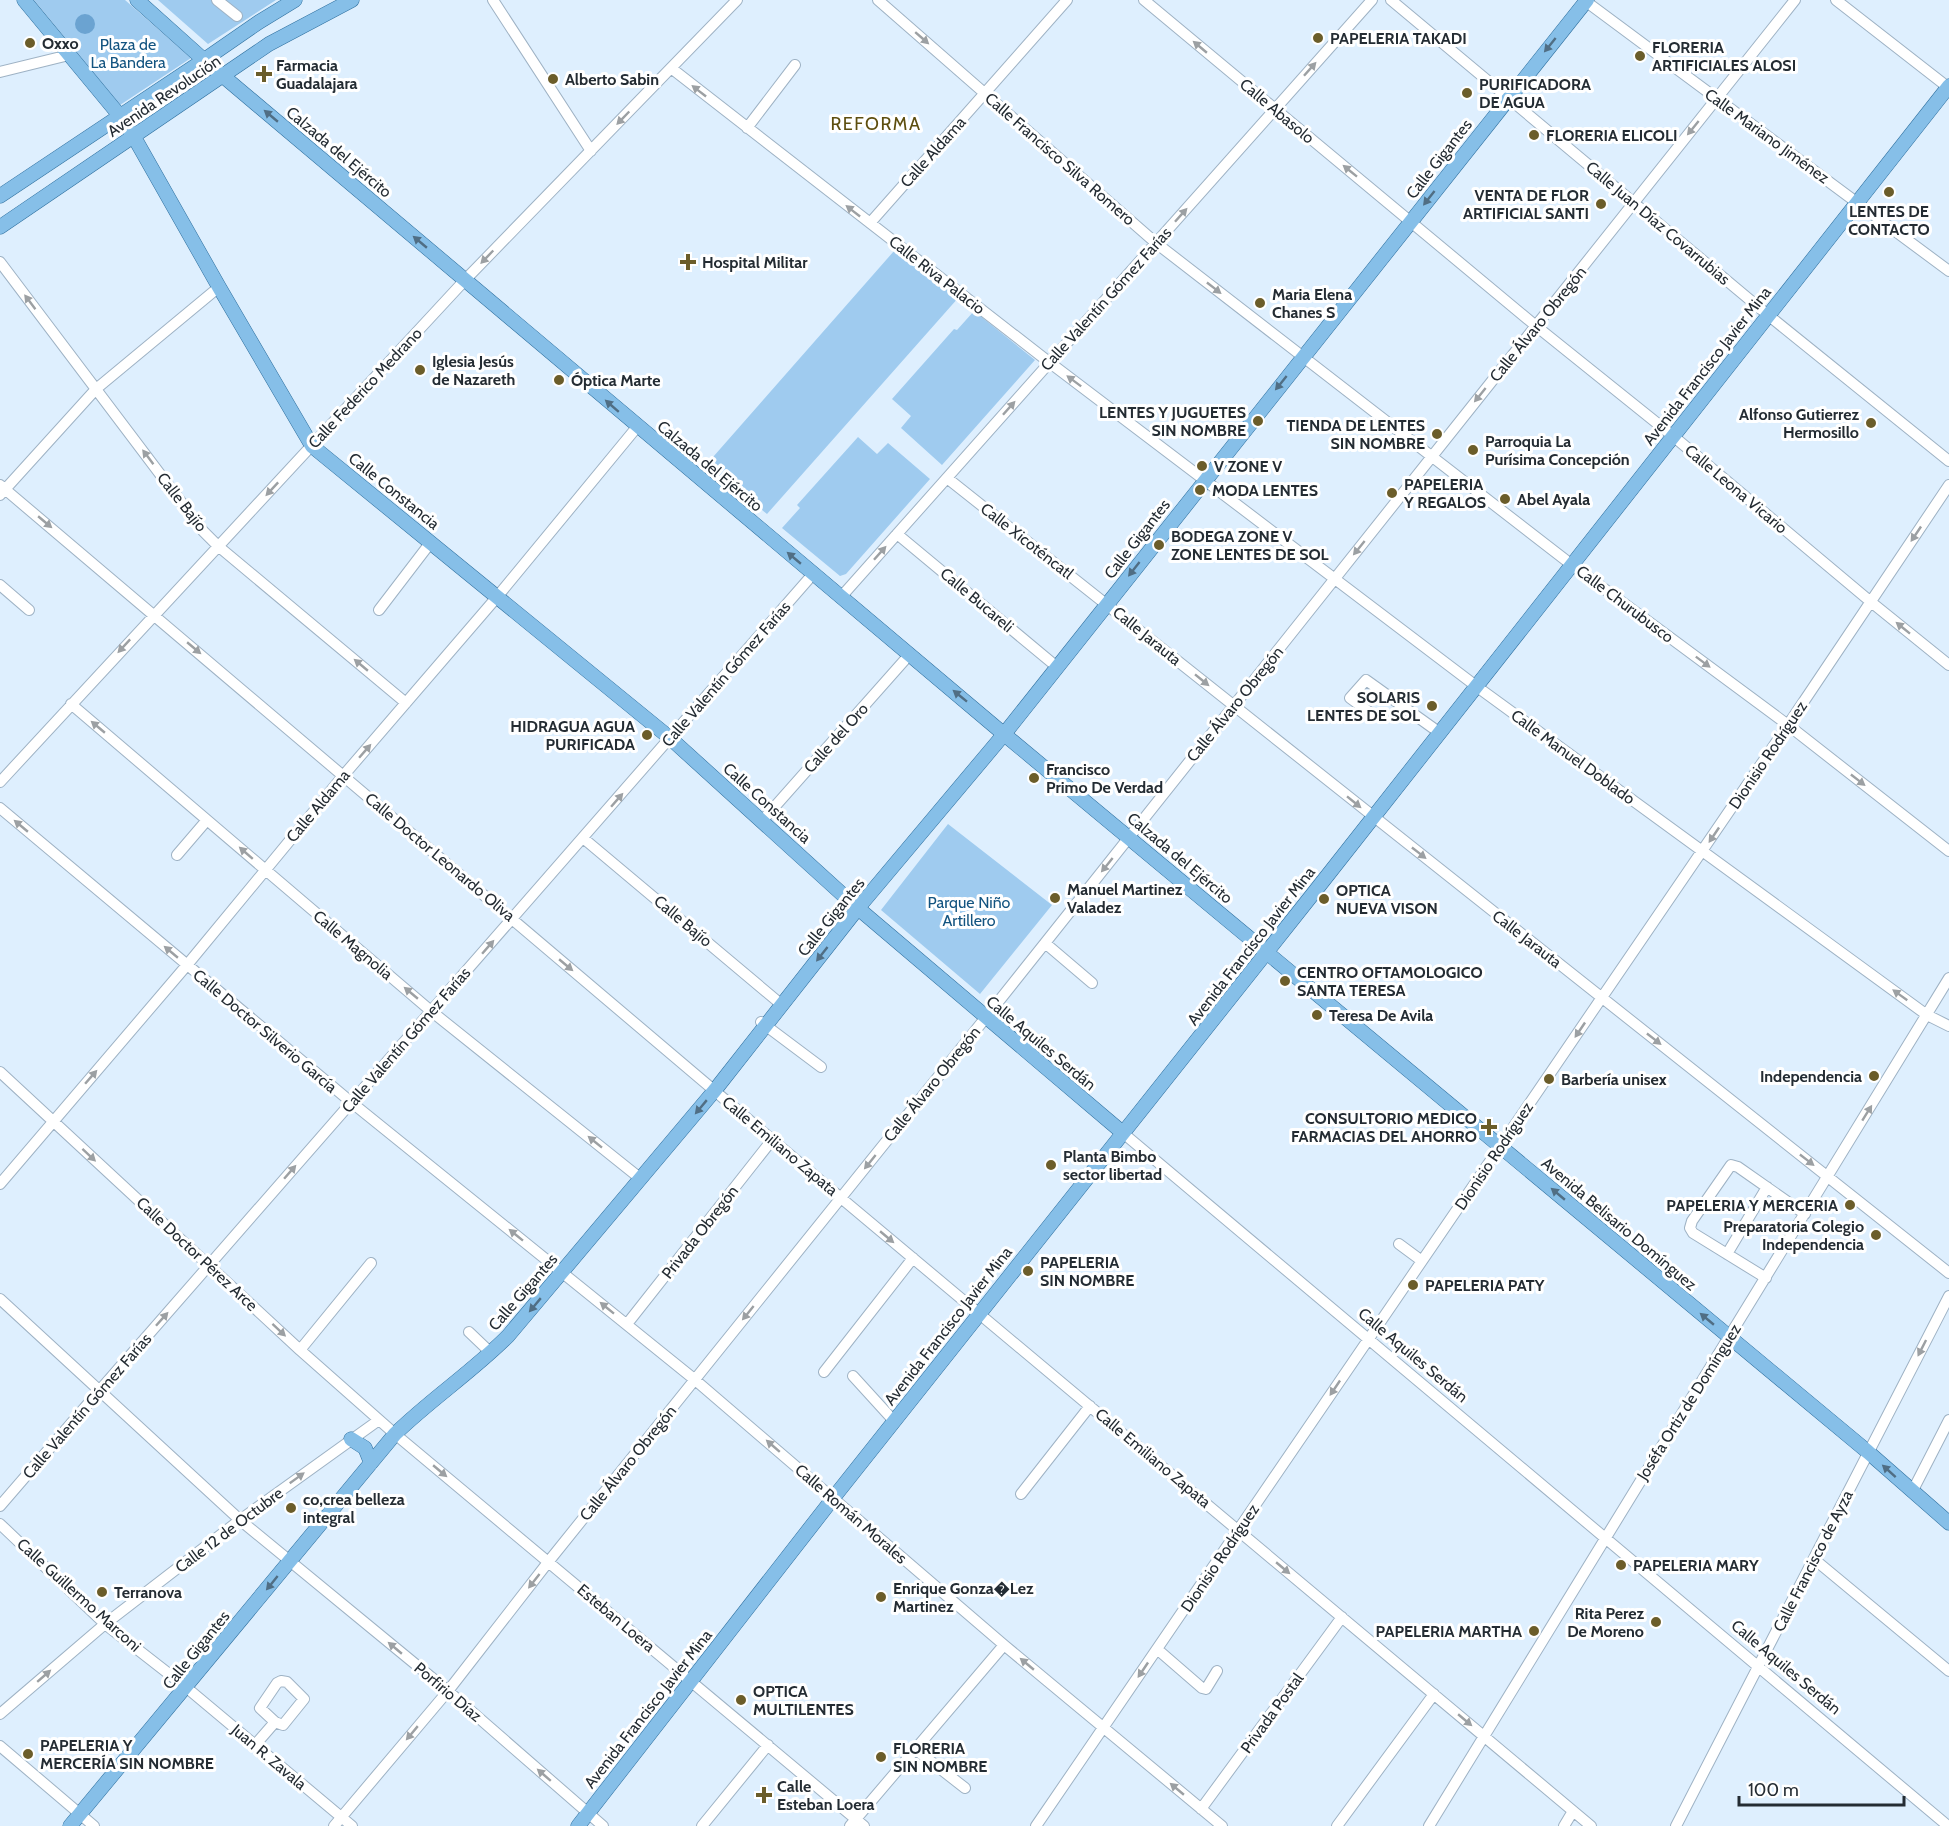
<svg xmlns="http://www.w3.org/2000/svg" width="1949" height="1826" font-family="Cabin,sans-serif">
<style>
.green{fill:#9fcbef}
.water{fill:#6ba3d1}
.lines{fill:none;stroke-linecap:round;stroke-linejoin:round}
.minor-casing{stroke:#9eb2c4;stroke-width:12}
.major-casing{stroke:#2f709f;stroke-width:15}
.minor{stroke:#fff;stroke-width:10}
.major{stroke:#86bfe8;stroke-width:14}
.oneway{fill:#9ca0a3}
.oneway2{fill:#506e84}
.poi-dot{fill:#6b5d2a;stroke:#fff;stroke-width:2}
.labels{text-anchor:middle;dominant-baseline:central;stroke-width:6;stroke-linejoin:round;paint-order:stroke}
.poi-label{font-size:16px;font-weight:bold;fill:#242c33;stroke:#fff;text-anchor:start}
.park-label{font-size:16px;fill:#135480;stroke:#fff}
.street-label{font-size:16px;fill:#242c33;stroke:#fff}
.neighbourhood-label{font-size:18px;letter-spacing:1.5px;fill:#5d4e0f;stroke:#fff}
</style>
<rect width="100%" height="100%" fill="#deeffe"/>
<path class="green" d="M34,0H125L191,58L120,105Z
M158,0H276L208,44Z
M894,251L959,297L767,514L706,465Z
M974,311L1035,360L942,465L901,428L911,416L892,399L954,329L957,330Z
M858,437L877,454L888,443L930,479L846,574L840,576L782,528L800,508L797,505Z
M948,824L1052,905L980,994L881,910Z"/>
<path class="water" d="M75 24a10 10 0 1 1 20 0a10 10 0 1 1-20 0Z"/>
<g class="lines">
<defs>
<path id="minor" d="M217,0L237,16
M493,0L591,151
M878,0L1156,243L1572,565L1788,725L1949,851
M1144,0L1536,326L1673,436L1871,602L1949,665
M1391,0L1768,315L1949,461
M1584,0L1949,271
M1836,0L1949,88
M671,68L1045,359L1476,686L1927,1015L1949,1026
M0,72L69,55
M747,128L795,65
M870,223L1067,0
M0,262L203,531L218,546L406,703
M947,478L1949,1273
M0,485L841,1198L1591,1826
M0,495L96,389L219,287
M897,534L1057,667
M0,585L29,610
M841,597L1372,0
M379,610L431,542
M71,704L431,1011L641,1179
M1372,714L1350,698L1366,680L1440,733
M0,782L465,280L737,0
M0,808L351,1102L694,1379L1004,1645L1222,1826
M762,821L910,654
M583,838L782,1005
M177,855L207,820
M1045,943L1092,983
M761,1022L821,1067
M0,1072L300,1350L395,1434L864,1826
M1123,1133L1948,1826
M0,1184L187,965L343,776L497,597L637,427
M1399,1244L1422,1261
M1727,1254L1767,1187
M1766,1278L1693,1233L1690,1228L1692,1221L1731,1165L1738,1167L1805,1214
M0,1299L240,1520L448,1691L603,1826
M627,1324L772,1140
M469,1332L491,1353
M300,1350L371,1263
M824,1372L913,1258
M853,1376L894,1421
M1912,1492L1949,1420
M1021,1494L1090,1406
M0,1506L100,1390L813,574
M0,1524L105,1624L187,1688L352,1826
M1814,1559L1949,1671
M1157,1649L1202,1688L1206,1689L1217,1671
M281,1681L287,1682L304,1699L283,1725L275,1722L260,1708L277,1683Z
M0,1714L105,1624L240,1520L379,1420
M255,1745L275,1722
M0,1746L94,1826
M915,1749L965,1788
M1201,1809L1342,1617
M334,1826L448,1691L549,1561L983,1021L1795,0
M702,1826L768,1745
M850,1826L1004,1645
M1036,1826L1788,725L1949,485
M1337,1826L1434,1694
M1429,1826L1949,978
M1564,1826L1573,1811
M1676,1826L1949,1296"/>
<path id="major" d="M24,0L120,116L134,137L219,287L312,446L670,738L853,904L1123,1133
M137,0L204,60L999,730L1868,1452L1949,1523
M0,196L204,60L259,22L295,0
M0,227L269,44L352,0
M351,1439L365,1448L371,1463
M70,1826L395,1434C431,1399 472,1372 508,1336L715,1090L858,908L1005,733L1587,0
M578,1826L838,1492L1316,890L1949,86"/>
</defs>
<use href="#minor" class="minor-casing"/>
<use href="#major" class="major-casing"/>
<use href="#minor" class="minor"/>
<use href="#major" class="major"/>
</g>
<defs><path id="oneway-solid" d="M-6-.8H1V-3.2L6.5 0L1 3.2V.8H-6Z" transform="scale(1.5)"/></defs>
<g class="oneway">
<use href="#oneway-solid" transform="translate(922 38) rotate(41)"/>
<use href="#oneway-solid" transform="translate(1200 47) rotate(-140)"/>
<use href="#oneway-solid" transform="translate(1310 69) rotate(-48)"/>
<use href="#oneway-solid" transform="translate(699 91) rotate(-142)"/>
<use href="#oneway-solid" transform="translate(623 118) rotate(134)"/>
<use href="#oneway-solid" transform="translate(1693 128) rotate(129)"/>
<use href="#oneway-solid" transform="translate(1350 171) rotate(-141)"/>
<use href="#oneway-solid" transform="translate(853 211) rotate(-142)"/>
<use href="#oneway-solid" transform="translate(1181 215) rotate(-48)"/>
<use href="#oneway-solid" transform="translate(487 257) rotate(134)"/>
<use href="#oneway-solid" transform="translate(1214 288) rotate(38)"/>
<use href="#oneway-solid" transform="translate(30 302) rotate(-127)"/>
<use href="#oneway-solid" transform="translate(1074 381) rotate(-143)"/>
<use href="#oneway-solid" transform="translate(1480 395) rotate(129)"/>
<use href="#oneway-solid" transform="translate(1009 408) rotate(-48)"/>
<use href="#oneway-solid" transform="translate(148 457) rotate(-127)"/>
<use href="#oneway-solid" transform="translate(272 489) rotate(133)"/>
<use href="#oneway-solid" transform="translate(45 522) rotate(40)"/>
<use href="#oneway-solid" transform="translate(1916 534) rotate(124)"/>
<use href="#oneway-solid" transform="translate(1359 548) rotate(129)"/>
<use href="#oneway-solid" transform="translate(880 553) rotate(-48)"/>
<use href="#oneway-solid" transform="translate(1903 628) rotate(-141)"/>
<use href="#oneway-solid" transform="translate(124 646) rotate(133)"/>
<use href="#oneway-solid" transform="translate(194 648) rotate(40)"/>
<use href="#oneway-solid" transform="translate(1703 662) rotate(37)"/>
<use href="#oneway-solid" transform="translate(361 665) rotate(-140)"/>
<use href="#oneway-solid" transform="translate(1202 680) rotate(39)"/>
<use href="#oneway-solid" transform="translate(98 727) rotate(-140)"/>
<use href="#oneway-solid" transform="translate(365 751) rotate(-49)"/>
<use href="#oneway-solid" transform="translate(1858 780) rotate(38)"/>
<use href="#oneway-solid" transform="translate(617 800) rotate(-49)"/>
<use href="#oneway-solid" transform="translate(1354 802) rotate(39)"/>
<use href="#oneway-solid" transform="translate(21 826) rotate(-140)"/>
<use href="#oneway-solid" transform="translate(1714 835) rotate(124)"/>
<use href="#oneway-solid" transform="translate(246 853) rotate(-139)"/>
<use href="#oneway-solid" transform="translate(1419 853) rotate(38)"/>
<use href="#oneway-solid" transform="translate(1107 865) rotate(129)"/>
<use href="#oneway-solid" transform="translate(488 947) rotate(-49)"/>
<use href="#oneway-solid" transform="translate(171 952) rotate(-140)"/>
<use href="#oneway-solid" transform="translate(566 965) rotate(40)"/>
<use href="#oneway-solid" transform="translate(411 993) rotate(-140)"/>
<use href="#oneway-solid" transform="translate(1900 995) rotate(-144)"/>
<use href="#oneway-solid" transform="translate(1580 1030) rotate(124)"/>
<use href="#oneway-solid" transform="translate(1654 1039) rotate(38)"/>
<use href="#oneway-solid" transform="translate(91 1077) rotate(-49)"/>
<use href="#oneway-solid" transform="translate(1867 1113) rotate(-58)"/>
<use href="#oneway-solid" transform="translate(595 1142) rotate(-141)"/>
<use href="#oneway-solid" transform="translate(89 1155) rotate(43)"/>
<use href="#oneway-solid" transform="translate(1807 1160) rotate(38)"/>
<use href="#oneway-solid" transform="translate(870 1162) rotate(129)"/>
<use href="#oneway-solid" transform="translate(290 1172) rotate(-49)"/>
<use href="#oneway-solid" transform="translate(516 1235) rotate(-141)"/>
<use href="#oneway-solid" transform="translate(887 1237) rotate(40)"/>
<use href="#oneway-solid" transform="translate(607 1308) rotate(-141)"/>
<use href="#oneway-solid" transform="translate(748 1313) rotate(129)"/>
<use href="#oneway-solid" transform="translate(162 1319) rotate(-48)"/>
<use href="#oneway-solid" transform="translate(279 1330) rotate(43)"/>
<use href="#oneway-solid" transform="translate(1922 1348) rotate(117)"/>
<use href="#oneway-solid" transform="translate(1335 1388) rotate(124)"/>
<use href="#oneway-solid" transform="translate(773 1446) rotate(-139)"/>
<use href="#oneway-solid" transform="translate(440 1471) rotate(40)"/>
<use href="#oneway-solid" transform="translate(297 1478) rotate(-36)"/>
<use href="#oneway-solid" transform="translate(1283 1568) rotate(40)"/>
<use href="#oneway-solid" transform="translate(534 1581) rotate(128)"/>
<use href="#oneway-solid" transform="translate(395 1648) rotate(-140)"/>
<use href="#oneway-solid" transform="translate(1027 1664) rotate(-140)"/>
<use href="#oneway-solid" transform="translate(1143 1670) rotate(124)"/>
<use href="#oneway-solid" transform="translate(44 1676) rotate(-41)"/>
<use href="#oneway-solid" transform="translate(1465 1720) rotate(40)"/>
<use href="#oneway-solid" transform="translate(412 1733) rotate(130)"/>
<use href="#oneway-solid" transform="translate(544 1775) rotate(-139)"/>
<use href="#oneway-solid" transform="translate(1177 1789) rotate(-140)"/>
</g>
<g class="oneway2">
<use href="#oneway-solid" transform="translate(1550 45) rotate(129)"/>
<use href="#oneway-solid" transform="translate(271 116) rotate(-140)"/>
<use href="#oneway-solid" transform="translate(1429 198) rotate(128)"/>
<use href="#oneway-solid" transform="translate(420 242) rotate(-140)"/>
<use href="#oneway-solid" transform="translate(1281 383) rotate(129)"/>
<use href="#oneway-solid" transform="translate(612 406) rotate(-139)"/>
<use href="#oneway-solid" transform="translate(794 558) rotate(-140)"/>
<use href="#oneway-solid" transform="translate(1134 569) rotate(128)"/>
<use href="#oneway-solid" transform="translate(960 696) rotate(-141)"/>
<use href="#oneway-solid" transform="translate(822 954) rotate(128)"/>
<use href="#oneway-solid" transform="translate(701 1107) rotate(130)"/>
<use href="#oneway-solid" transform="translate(1558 1194) rotate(-140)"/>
<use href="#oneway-solid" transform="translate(535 1305) rotate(130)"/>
<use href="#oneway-solid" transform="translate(1707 1319) rotate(-140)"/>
<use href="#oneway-solid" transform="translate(1889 1471) rotate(-138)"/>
<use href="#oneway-solid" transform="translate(272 1583) rotate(129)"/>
</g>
<g class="poi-dot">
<circle cx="1318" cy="38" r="6"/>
<circle cx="30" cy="43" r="6"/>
<circle cx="1640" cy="56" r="6"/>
<path d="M261 65h6v6h6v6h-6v6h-6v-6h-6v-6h6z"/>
<circle cx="553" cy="79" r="6"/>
<circle cx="1467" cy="93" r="6"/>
<circle cx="1534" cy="135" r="6"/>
<circle cx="1889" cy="192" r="6"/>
<circle cx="1601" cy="204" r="6"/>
<path d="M685 253h6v6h6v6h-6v6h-6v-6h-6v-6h6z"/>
<circle cx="1260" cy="303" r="6"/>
<circle cx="420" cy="370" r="6"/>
<circle cx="559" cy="380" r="6"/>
<circle cx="1258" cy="421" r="6"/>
<circle cx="1871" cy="423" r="6"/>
<circle cx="1437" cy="434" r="6"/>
<circle cx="1473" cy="450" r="6"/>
<circle cx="1202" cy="466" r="6"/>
<circle cx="1200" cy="490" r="6"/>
<circle cx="1392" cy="493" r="6"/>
<circle cx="1505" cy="499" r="6"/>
<circle cx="1159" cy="545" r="6"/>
<circle cx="1432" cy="706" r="6"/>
<circle cx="647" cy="735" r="6"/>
<circle cx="1034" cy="778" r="6"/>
<circle cx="1055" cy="898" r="6"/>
<circle cx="1324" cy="899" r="6"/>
<circle cx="1285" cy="981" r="6"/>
<circle cx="1317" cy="1015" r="6"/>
<circle cx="1874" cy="1076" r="6"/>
<circle cx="1549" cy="1079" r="6"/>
<path d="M1486 1118h6v6h6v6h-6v6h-6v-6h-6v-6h6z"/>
<circle cx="1051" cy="1165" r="6"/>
<circle cx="1850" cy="1205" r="6"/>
<circle cx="1876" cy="1235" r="6"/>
<circle cx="1028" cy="1271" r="6"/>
<circle cx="1413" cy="1285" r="6"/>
<circle cx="291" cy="1508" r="6"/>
<circle cx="1621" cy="1565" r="6"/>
<circle cx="102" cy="1592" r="6"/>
<circle cx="881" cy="1597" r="6"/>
<circle cx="1656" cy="1622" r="6"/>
<circle cx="1534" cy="1631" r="6"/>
<circle cx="741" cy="1700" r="6"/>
<circle cx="28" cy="1754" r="6"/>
<circle cx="881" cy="1757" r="6"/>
<path d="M761 1786h6v6h6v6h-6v6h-6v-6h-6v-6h6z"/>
</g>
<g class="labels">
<g class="poi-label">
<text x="1330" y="38">PAPELERIA TAKADI</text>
<text x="42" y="43">Oxxo</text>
<text x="1652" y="47">FLORERIA<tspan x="1652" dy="18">ARTIFICIALES ALOSI</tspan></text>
<text x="276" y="65">Farmacia<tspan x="276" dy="18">Guadalajara</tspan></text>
<text x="565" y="79">Alberto Sabin</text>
<text x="1479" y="84">PURIFICADORA<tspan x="1479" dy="18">DE AGUA</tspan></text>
<text x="1546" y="135">FLORERIA ELICOLI</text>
<text x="1589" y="195" text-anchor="end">VENTA DE FLOR<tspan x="1589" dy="18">ARTIFICIAL SANTI</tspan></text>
<text x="1889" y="211" text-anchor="middle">LENTES DE<tspan x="1889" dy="18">CONTACTO</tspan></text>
<text x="702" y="262">Hospital Militar</text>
<text x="1272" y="294">Maria Elena<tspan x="1272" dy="18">Chanes S</tspan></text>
<text x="432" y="361">Iglesia Jesús<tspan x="432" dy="18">de Nazareth</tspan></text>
<text x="571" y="380">Óptica Marte</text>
<text x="1246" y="412" text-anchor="end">LENTES Y JUGUETES<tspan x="1246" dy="18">SIN NOMBRE</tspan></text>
<text x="1859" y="414" text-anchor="end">Alfonso Gutierrez<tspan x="1859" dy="18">Hermosillo</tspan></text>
<text x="1425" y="425" text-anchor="end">TIENDA DE LENTES<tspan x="1425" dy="18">SIN NOMBRE</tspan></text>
<text x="1485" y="441">Parroquia La<tspan x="1485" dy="18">Purísima Concepción</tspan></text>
<text x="1214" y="466">V ZONE V</text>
<text x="1404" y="484">PAPELERIA<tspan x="1404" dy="18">Y REGALOS</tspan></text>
<text x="1212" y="490">MODA LENTES</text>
<text x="1517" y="499">Abel Ayala</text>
<text x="1171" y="536">BODEGA ZONE V<tspan x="1171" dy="18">ZONE LENTES DE SOL</tspan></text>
<text x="1420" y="697" text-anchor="end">SOLARIS<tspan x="1420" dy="18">LENTES DE SOL</tspan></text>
<text x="635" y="726" text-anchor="end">HIDRAGUA AGUA<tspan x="635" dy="18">PURIFICADA</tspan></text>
<text x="1046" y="769">Francisco<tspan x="1046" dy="18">Primo De Verdad</tspan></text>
<text x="1067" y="889">Manuel Martinez<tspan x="1067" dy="18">Valadez</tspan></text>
<text x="1336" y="890">OPTICA<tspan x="1336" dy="18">NUEVA VISON</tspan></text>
<text x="1297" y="972">CENTRO OFTAMOLOGICO<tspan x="1297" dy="18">SANTA TERESA</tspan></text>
<text x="1329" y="1015">Teresa De Avila</text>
<text x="1862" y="1076" text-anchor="end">Independencia</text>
<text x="1561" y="1079">Barbería unisex</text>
<text x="1477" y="1118" text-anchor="end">CONSULTORIO MEDICO<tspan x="1477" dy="18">FARMACIAS DEL AHORRO</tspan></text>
<text x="1063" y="1156">Planta Bimbo<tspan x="1063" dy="18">sector libertad</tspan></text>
<text x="1838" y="1205" text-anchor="end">PAPELERIA Y MERCERIA</text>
<text x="1864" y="1226" text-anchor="end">Preparatoria Colegio<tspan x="1864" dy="18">Independencia</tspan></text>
<text x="1040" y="1262">PAPELERIA<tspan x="1040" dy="18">SIN NOMBRE</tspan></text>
<text x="1425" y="1285">PAPELERIA PATY</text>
<text x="303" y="1499">co,crea belleza<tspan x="303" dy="18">integral</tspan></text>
<text x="1633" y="1565">PAPELERIA MARY</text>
<text x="893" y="1588">Enrique Gonza�Lez<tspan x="893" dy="18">Martinez</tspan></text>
<text x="114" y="1592">Terranova</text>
<text x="1644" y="1613" text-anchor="end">Rita Perez<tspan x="1644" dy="18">De Moreno</tspan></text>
<text x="1522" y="1631" text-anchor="end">PAPELERIA MARTHA</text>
<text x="753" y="1691">OPTICA<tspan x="753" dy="18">MULTILENTES</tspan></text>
<text x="40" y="1745">PAPELERIA Y<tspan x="40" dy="18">MERCERÍA SIN NOMBRE</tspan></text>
<text x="893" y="1748">FLORERIA<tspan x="893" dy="18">SIN NOMBRE</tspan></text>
<text x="777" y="1786">Calle<tspan x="777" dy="18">Esteban Loera</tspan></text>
</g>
<g class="park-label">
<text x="128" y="44">Plaza de<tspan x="128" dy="18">La Bandera</tspan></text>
<text x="969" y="902">Parque Niño<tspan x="969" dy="18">Artillero</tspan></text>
</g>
<g class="street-label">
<text transform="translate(164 96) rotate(-34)">Avenida Revolución</text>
<text transform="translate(1277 111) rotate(40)">Calle Abasolo</text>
<text transform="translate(1767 136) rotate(36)">Calle Mariano Jiménez</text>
<text transform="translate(339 152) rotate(40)">Calzada del Ejército</text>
<text transform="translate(933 152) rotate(-48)">Calle Aldama</text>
<text transform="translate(1060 159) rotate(41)">Calle Francisco Silva Romero</text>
<text transform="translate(1439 159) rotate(-52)">Calle Gigantes</text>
<text transform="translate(1658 223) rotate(40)">Calle Juan Díaz Covarrubias</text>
<text transform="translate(937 275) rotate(38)">Calle Riva Palacio</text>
<text transform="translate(1106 299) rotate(-48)">Calle Valentín Gómez Farías</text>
<text transform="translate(1538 324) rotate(-51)">Calle Álvaro Obregón</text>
<text transform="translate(1707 366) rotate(-52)">Avenida Francisco Javier Mina</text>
<text transform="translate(365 388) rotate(-47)">Calle Federico Medrano</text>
<text transform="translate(710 466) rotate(40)">Calzada del Ejército</text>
<text transform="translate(1736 489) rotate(40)">Calle Leona Vicario</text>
<text transform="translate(394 491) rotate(39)">Calle Constancia</text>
<text transform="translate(182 502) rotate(52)">Calle Bajío</text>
<text transform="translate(1137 539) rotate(-52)">Calle Gigantes</text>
<text transform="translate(1027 541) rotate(38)">Calle Xicoténcatl</text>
<text transform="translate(977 600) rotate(40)">Calle Bucareli</text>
<text transform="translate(1625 604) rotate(37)">Calle Churubusco</text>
<text transform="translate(1147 636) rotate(39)">Calle Jarauta</text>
<text transform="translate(726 674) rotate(-49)">Calle Valentín Gómez Farías</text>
<text transform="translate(1235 704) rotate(-51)">Calle Álvaro Obregón</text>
<text transform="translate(836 738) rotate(-48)">Calle del Oro</text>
<text transform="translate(1768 755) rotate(-56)">Dionisio Rodríguez</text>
<text transform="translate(1573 757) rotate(36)">Calle Manuel Doblado</text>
<text transform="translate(767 803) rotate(42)">Calle Constancia</text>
<text transform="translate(318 806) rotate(-50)">Calle Aldama</text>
<text transform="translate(440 857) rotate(40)">Calle Doctor Leonardo Oliva</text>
<text transform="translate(1180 858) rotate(40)">Calzada del Ejército</text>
<text transform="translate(831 917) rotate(-51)">Calle Gigantes</text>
<text transform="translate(683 921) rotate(40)">Calle Bajío</text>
<text transform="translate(1527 939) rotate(38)">Calle Jarauta</text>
<text transform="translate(353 945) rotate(40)">Calle Magnolia</text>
<text transform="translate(1251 946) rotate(-52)">Avenida Francisco Javier Mina</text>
<text transform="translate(265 1031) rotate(40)">Calle Doctor Silverio García</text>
<text transform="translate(406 1040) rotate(-49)">Calle Valentín Gómez Farías</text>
<text transform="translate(1041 1043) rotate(40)">Calle Aquiles Serdán</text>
<text transform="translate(932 1084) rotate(-51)">Calle Álvaro Obregón</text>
<text transform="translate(780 1146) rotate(40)">Calle Emiliano Zapata</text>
<text transform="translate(1494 1156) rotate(-56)">Dionisio Rodríguez</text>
<text transform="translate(1619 1224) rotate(40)">Avenida Belisario Domínguez</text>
<text transform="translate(700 1232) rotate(-52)">Privada Obregón</text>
<text transform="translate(197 1254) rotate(43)">Calle Doctor Pérez Arce</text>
<text transform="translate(523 1292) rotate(-49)">Calle Gigantes</text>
<text transform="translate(948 1326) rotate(-52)">Avenida Francisco Javier Mina</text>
<text transform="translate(1413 1355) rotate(40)">Calle Aquiles Serdán</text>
<text transform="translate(1689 1402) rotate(-58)">Joséfa Ortiz de Domínguez</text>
<text transform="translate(87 1406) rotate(-49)">Calle Valentín Gómez Farías</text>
<text transform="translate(1153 1458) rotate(40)">Calle Emiliano Zapata</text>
<text transform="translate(628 1463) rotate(-51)">Calle Álvaro Obregón</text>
<text transform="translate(851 1514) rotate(41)">Calle Román Morales</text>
<text transform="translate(229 1530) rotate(-37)">Calle 12 de Octubre</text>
<text transform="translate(1220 1558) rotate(-56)">Dionisio Rodríguez</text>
<text transform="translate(1813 1561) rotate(-63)">Calle Francisco de Ayza</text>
<text transform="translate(79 1595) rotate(42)">Calle Guillermo Marconi</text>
<text transform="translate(616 1618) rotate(40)">Esteban Loera</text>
<text transform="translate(196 1650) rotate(-51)">Calle Gigantes</text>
<text transform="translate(1786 1667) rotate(40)">Calle Aquiles Serdán</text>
<text transform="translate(448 1692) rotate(40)">Porfirio Díaz</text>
<text transform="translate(648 1709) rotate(-52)">Avenida Francisco Javier Mina</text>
<text transform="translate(1272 1713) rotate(-54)">Privada Postal</text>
<text transform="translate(269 1757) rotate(40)">Juan R. Zavala</text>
</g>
<g class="neighbourhood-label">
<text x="876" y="124">REFORMA</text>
</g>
</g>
<path d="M1739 1796v9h165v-9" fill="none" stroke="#242c33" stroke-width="3"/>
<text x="1748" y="1796" font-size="18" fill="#242c33" stroke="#ffffff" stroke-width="4.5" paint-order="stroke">100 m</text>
</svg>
